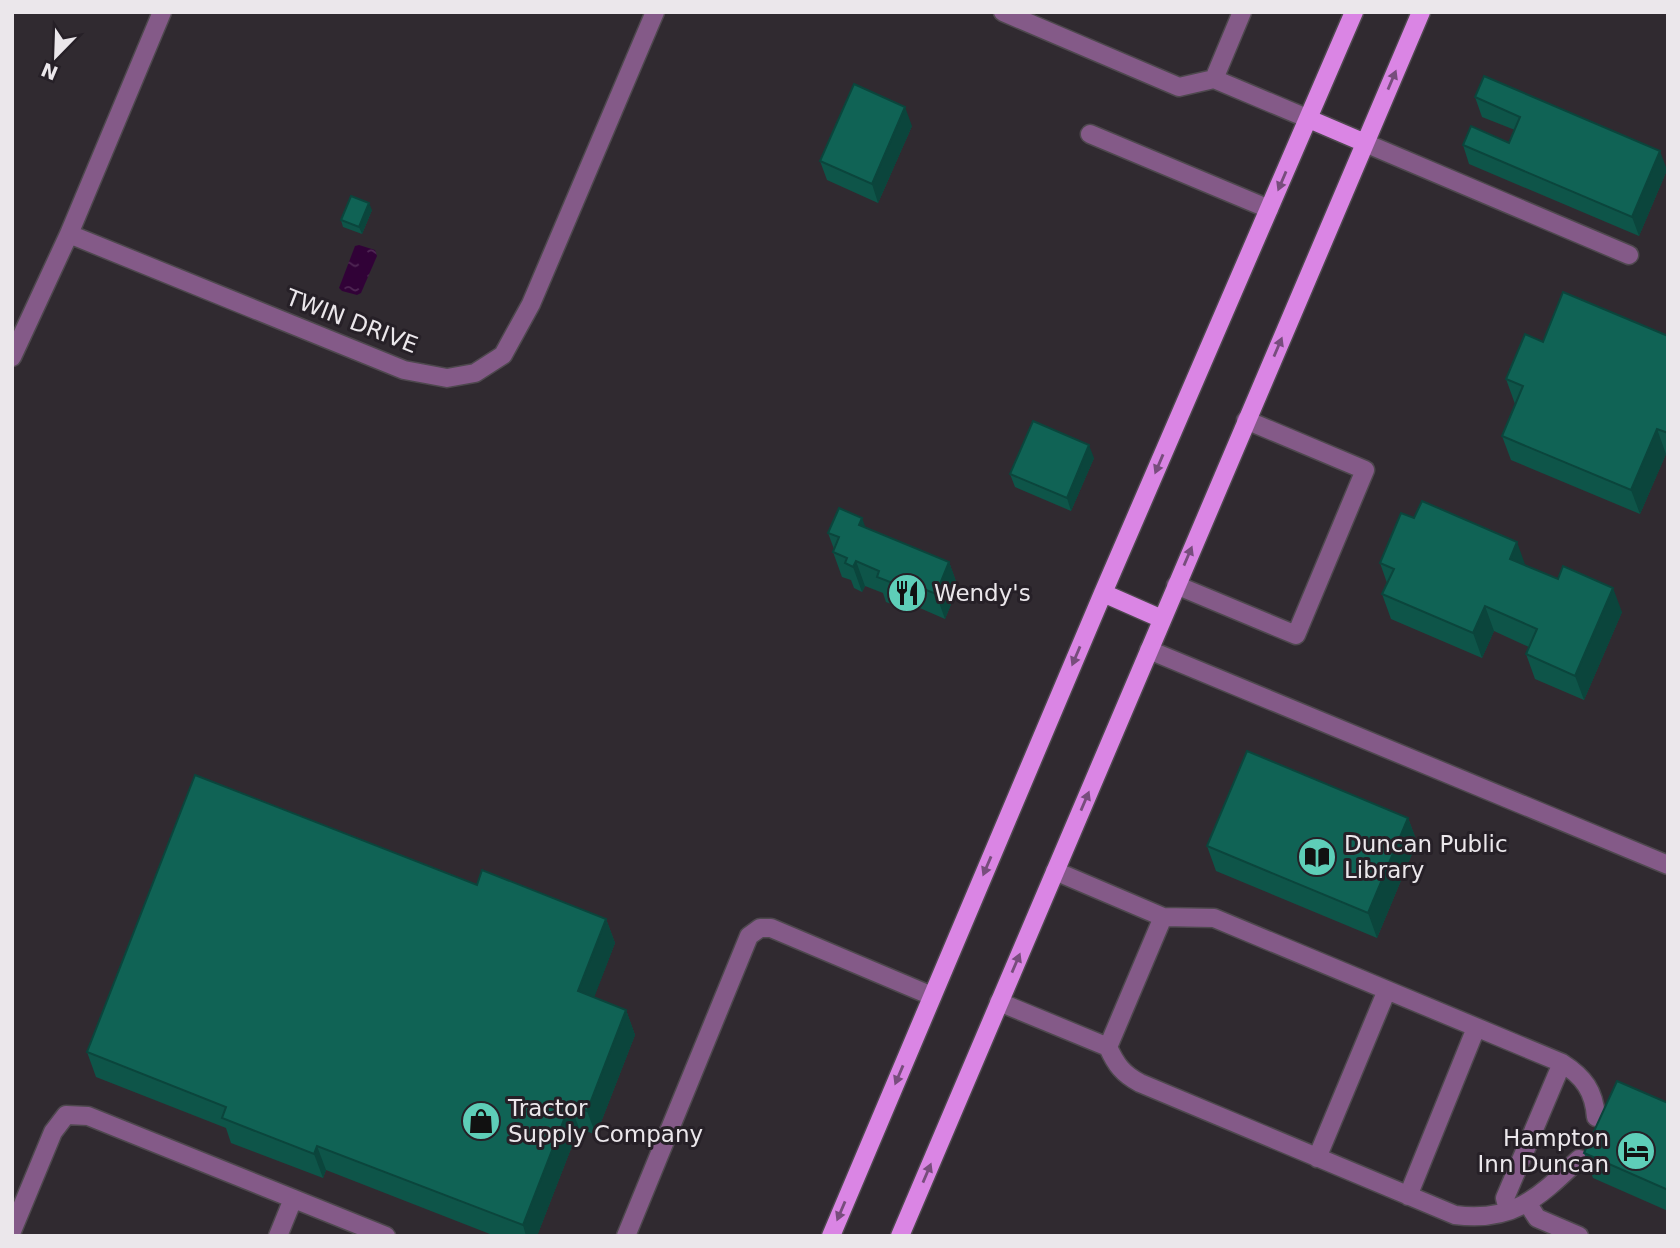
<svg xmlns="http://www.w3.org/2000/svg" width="1680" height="1248" font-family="'DejaVu Sans',sans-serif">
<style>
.water{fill:url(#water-ripples)}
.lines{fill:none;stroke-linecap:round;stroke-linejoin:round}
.service-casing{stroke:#4e484e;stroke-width:21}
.minor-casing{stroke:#4e484e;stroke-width:21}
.primary-casing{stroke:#4e484e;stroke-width:21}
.service{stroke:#845a88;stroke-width:18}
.minor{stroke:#845a88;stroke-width:18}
.primary{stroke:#da85e4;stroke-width:18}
.wall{fill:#0e5549}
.shaded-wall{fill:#0b453c}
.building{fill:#106355;stroke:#0b453c;stroke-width:2}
.oneway{fill:#774d7c}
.labels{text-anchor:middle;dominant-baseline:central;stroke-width:6;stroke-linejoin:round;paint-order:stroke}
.street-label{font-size:23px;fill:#ebe7eb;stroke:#262027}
.poi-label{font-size:23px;fill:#ebe7eb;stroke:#262027;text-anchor:start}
</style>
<defs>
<pattern id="water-ripples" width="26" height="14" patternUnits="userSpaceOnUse" patternTransform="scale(1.75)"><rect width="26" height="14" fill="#310237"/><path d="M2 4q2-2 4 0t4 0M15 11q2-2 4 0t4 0" fill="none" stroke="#4f2754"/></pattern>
</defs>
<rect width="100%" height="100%" fill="#302a30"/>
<path class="water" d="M359,245L375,250L377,256L361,293L357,295L342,291L339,288L355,246Z"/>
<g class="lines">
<defs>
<path id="service" d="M1003,12L1179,87L1214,79
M1242,12L1214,79L1309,119
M1090,134L1269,209
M1365,143L1629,255
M1176,585L1296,635L1365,470L1246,420
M1055,871L1163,917L1214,918L1562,1063C1584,1077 1594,1091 1596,1117
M999,1002L1108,1047C1116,1065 1123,1074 1140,1083L1455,1215C1514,1223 1540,1196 1579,1159
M1108,1047L1163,917
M1317,1158L1387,990
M1408,1196L1476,1028
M1528,1204L1537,1218L1579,1236
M1508,1210L1505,1198L1562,1063
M12,1231L53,1132L66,1115L88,1116L386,1236
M278,1236L293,1199
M626,1236L749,936L760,928H771L932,996"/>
<path id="minor" d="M69,234L404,370L447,378L475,373L503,355L531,304L655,12
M12,357L69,234L162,12
M1149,650L1668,865"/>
<path id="primary" d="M1309,119L1365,143
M1103,593L1162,619
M831,1236L1103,593L1354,12
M900,1236L1421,12"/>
</defs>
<use href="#service" class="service-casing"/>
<use href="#minor" class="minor-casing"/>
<use href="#primary" class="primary-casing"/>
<use href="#service" class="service"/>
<use href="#minor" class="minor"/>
<use href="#primary" class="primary"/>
</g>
<path class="wall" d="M1475,97L1667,170L1639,236L1469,164L1463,145L1509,143L1515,130L1482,117Z
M912,126L878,203L827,180L820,161Z
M372,210L362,234L343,227L341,220Z
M1668,336V455L1666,454L1640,514L1511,460L1502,436L1515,404L1506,379L1543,342Z
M1094,458L1071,511L1015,487L1010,474Z
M866,528L949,562L958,587L945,619L906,602L904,609L886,602L883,593L865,586L862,592L854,588L851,580L842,577L833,552L834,549L828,533Z
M1380,563L1526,565L1622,612L1584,700L1535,679L1526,654L1529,647L1494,631L1482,658L1391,619L1382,594L1387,583Z
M1408,818L1417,842L1377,938L1216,871L1207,846Z
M477,885L606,919L615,943L594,997L626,1010L635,1035L596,1135L579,1128L537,1236H495L326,1170L323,1178L231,1143L226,1128L96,1077L87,1052Z
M1668,1103V1211L1593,1178L1584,1153Z"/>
<path class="shaded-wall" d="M905,107L912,126L878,203L872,184Z
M1660,151L1667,170L1639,236L1632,217Z
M369,203L372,210L362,234L359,227Z
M1657,429L1666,454L1640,514L1631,490Z
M1089,445L1094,458L1071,511L1067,498Z
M862,518L871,542L859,525Z
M1517,542L1526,567L1510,559Z
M856,561L865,586L862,592L853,567Z
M949,562L958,587L945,619L936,594Z
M897,578L906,602L904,609L895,584Z
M1613,588L1622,612L1584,700L1575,676Z
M1485,606L1494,631L1482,658L1473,633Z
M1408,818L1417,842L1377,938L1368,913Z
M606,919L615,943L587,1016L578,991Z
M626,1010L635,1035L596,1135L587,1111Z
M570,1104L579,1128L537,1236H526L523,1225Z
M317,1146L326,1170L323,1178L314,1154Z"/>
<path class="building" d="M1484,76L1660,151L1632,217L1463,145L1471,126L1509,143L1520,117L1475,97Z
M854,84L905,107L872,184L820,161Z
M351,196L369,203L359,227L341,220Z
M1563,292L1668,336V433L1657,429L1631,490L1502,436L1523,386L1506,379L1525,334L1543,342Z
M1033,421L1089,445L1067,498L1010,474Z
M1422,501L1517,542L1510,559L1558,579L1563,566L1613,588L1575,676L1526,654L1537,629L1485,606L1473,633L1382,594L1394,569L1380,563L1401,513L1414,518Z
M839,508L862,518L859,525L949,562L936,594L897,578L895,584L877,577L879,571L856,561L853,567L845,563L847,558L833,552L839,537L828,533Z
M1247,751L1408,818L1368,913L1207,846Z
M195,775L477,885L482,870L606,919L578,991L626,1010L587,1111L570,1104L523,1225L317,1146L314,1154L222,1118L226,1107L87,1052Z
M1617,1081L1668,1103V1190L1584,1153Z"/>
<defs><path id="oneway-solid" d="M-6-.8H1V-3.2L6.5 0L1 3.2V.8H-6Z" transform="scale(1.75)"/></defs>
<g class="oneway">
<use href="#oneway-solid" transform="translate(1392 80) rotate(-67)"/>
<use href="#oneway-solid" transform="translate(1282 181) rotate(113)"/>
<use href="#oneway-solid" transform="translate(1278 347) rotate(-67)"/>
<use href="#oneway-solid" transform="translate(1159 464) rotate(113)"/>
<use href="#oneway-solid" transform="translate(1188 556) rotate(-67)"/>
<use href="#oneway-solid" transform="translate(1076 656) rotate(113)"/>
<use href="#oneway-solid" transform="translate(1085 801) rotate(-67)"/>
<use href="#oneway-solid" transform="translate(987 866) rotate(113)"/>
<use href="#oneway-solid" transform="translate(1016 963) rotate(-67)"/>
<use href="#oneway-solid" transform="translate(899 1075) rotate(113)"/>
<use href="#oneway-solid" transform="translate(927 1173) rotate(-67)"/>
<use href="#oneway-solid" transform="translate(841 1211) rotate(113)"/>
</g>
<defs>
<symbol id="restaurant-disc" viewBox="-11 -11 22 22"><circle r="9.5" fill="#5eceb8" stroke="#262027"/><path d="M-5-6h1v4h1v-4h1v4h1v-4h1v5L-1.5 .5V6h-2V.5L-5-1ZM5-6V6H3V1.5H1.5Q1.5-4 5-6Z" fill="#111"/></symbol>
<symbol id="library-disc" viewBox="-11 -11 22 22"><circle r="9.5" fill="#5eceb8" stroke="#262027"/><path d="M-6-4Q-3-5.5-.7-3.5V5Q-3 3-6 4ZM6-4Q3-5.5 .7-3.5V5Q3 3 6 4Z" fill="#111"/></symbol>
<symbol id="shop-disc" viewBox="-11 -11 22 22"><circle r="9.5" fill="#5eceb8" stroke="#262027"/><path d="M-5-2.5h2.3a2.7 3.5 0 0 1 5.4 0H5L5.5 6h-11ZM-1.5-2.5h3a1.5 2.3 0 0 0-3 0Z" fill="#111"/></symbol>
<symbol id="hotel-disc" viewBox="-11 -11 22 22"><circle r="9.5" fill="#5eceb8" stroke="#262027"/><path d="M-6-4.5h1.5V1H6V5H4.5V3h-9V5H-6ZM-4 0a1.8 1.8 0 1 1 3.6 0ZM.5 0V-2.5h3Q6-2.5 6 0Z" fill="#111"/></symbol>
</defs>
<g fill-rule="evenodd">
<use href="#restaurant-disc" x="885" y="571" width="44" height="44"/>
<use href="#library-disc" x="1295" y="835" width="44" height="44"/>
<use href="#shop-disc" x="459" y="1099" width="44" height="44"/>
<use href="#hotel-disc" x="1614" y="1129" width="44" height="44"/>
</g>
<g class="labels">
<g class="street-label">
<text transform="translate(352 321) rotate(21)">TWIN DRIVE</text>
</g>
<g class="poi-label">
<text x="934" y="593">Wendy's</text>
<text x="1344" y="844">Duncan Public<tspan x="1344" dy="26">Library</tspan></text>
<text x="508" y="1108">Tractor<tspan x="508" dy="26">Supply Company</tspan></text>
<text x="1609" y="1138" text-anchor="end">Hampton<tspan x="1609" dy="26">Inn Duncan</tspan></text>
</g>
</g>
<rect width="1680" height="1248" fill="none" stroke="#ebe7eb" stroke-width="28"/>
<g transform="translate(56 56) rotate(203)" stroke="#262027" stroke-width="5" paint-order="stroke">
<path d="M0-5L12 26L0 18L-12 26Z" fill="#ebe7eb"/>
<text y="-10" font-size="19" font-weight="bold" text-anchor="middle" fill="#ebe7eb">N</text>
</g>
</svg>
